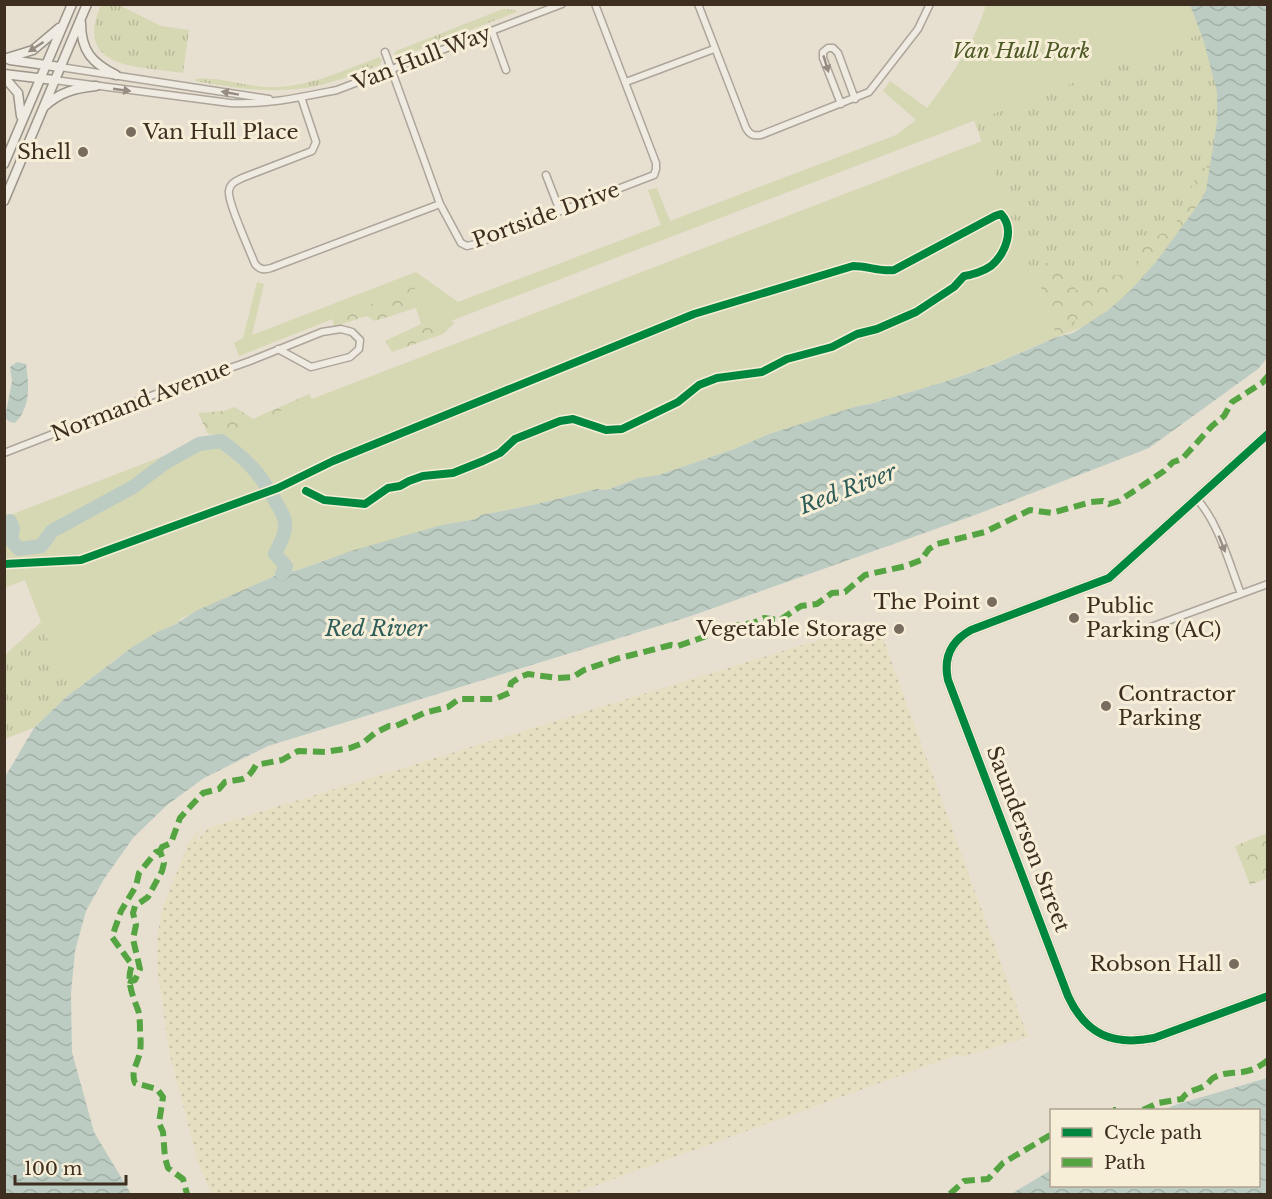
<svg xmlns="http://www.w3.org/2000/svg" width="1272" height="1199" font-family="'Libre Baskerville',serif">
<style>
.farmland{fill:url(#farmland-dots)}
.grass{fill:url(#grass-tufts)}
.forest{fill:url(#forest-crowns)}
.park{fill:#d6d7b3}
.water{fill:url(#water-waves)}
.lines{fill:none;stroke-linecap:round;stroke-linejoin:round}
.river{stroke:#bcccc2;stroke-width:14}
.street-casing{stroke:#ada599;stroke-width:9}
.secondary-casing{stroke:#9c958a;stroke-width:11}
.street{stroke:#efebe3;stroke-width:6}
.secondary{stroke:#efebe3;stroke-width:8}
.quiet{stroke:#54a441;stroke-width:6;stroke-dasharray:12 6;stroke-linecap:butt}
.cycleway-casing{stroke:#f7eed8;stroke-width:11}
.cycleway{stroke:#00873e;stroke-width:8}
.oneway{fill:#968c82}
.poi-dot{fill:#786c5e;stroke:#f7eed8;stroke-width:2}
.labels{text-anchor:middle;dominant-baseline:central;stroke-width:6;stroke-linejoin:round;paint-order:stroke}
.park-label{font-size:21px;font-style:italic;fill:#4d5a26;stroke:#f7eed8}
.street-label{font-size:21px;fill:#3d2e20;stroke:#f7eed8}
.poi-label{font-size:21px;fill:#3d2e20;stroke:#f7eed8;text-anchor:end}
.water-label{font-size:22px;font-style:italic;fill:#2f5d5a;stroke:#f7eed8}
</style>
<defs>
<pattern id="farmland-dots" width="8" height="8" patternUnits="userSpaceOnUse" patternTransform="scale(1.5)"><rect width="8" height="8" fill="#e6dfc2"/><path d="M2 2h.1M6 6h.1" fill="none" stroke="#c6c0a6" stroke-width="1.8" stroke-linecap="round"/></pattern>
<pattern id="grass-tufts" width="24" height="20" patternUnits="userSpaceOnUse" patternTransform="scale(1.5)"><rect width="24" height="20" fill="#d6d7b3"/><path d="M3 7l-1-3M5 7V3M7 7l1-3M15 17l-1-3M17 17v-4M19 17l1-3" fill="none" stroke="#b9b99a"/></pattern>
<pattern id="forest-crowns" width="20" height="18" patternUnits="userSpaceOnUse" patternTransform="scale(1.5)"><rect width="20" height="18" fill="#d6d7b3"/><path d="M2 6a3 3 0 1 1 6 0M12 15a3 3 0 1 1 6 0" fill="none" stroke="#b9b99a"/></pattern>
<pattern id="water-waves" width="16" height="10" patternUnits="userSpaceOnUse" patternTransform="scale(1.5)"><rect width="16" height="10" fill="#bcccc2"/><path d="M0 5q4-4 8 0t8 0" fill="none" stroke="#a2b0a6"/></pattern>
</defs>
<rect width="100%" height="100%" fill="#e7e0d1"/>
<path class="farmland" d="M877,622L1028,1037L965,1056L957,1055L572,1194H211L198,1162L169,1052L157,965V939L162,909L189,842L203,826L194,845L208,828Z"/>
<path class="grass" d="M101,5H119L161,26L189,30L183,73C138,66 73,70 101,5Z
M503,9L515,10L517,12L403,56H396L394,54L396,51Z
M1211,30L1227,120L1185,235L1101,320L1057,337L974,121Z
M379,57L382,60L380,65C363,71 346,78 328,83C284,96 239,89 195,81L196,79C220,76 245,87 270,87C308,88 344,70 379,57Z
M41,622L63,678L120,656L65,698L35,727L5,739V655Z"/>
<path class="forest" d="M1218,134L1211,186L1169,254L1152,264L1157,275L1146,284L1134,282L1113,298L1099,318L1089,313L1071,323L1064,334H1050L643,474L408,534L298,568L1034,314L1048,305L1040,285L1043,277L1040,265L1055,260L1079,278L1075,290L1099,285L1109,276L1136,273L1141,252L1136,255L1129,253L1142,236L1148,241L1174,227L1200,168H1206Z
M408,284L422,290L443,317L455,323L443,334L392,352L385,341L421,324L416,308L375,321L367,316L342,324L344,334L335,333L332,316Z
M309,394L317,407L227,436L208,434L198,413L223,411L235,407L253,419Z
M1267,833V878L1250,885L1235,846Z"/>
<path class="park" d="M1201,4L1211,30L430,329L414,287L239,356L234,343L243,338L257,282L264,284L252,335L416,272L458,302L661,225L648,190L657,188L670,221L896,135L916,120L883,91L890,81L927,108C952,75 974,44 986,5Z
M982,141L1057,337L993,364L944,382L870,404L858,406L769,434L734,449L659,475L638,478L607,490L597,489L533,505L481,515L476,519L442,525L322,561L298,570L279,574L182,618L174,625L157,632L120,656L63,679L25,580L5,588V517Z"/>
<path class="water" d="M1190,5H1267L1268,357L1258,369L1149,448L975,515L691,616L268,746L204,778L167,805L133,838L104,879L86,911L75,951L71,993L72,1052L94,1132L131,1194H5V777L34,728L65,698L131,648L157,632L174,625L196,611L279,574L298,570L351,551L442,525L476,519L481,515L533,505L597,489L607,490L638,478L659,475L734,449L769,434L858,406L870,404L944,382L992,365L1057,337L1073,333L1107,311L1130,291L1156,262L1198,205L1206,191L1217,122V92L1204,42Z
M17,362L26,364C29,385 31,407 15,423L10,422L5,418L12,381L10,367Z
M1267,1078V1194H1011L1051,1170L1052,1186H1258V1110H1164L1175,1105Z"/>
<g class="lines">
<path class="river" d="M273,497C289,524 289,525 275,554L286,566L282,574
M10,521L13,529L11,540L19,549L41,546L52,531L133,487L165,463L199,444L221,441C238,453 256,468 266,486"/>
<defs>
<path id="street" d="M698,4L746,128C750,135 753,136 761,135L869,92L918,29L930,4
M492,31L506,70
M385,52L440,204L461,243L467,246L475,244L654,175L656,169V163L595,4
M60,67L269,99
M54,80L230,103C266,105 302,97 337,90L562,4
M626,82L714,49
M301,97L316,142L312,151L242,178C236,181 230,183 229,191C227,201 250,251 255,264C260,270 264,270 271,268L440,204
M841,104L823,58V52L828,48H833L838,53L855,99
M546,175L560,211
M4,453L156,394L250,361L322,332L341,329L352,332L360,340L359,349L350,357L311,367L278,349
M1196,498C1219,523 1229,563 1241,594
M1132,634L1268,584"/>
<path id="secondary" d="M81,23C81,51 92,63 116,75
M4,59L33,50L59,28
M10,60L60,67
M4,74L54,80
M4,77L18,93L21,116
M45,106C60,92 76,88 96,86
M4,164L72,4
M4,201L87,4
M1268,434L1109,578L971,630C951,641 943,657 948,680L1068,996C1086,1035 1113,1046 1154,1038L1268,996"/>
</defs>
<use href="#street" class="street-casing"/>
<use href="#secondary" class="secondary-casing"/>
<use href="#street" class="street"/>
<use href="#secondary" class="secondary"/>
<path class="quiet" d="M160,851L162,847L171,843L180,818L188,809L203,793L219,789L225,782C242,778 246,783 256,765L282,760L298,751L325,752L350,748L363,743L375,733L389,726H396L424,713L448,707L459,699H495L509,693L511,683L520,677L528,674L557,678L573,677L584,670L616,659L671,645L678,646L704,637L720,628L753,623L764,618L780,620L801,606L817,604L832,593L845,592L865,575L906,566L921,560L929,549L937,544L985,532L1030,510L1052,513L1091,502L1103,501L1109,504L1119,501L1164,471L1173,462L1182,459L1212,426L1224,416L1232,402L1262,383L1268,376
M130,984L131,981L135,980L140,969L133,939L136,925L133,913L135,906L148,897L162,871L164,863L160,851L156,852L139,873L136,886L121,911L112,937L132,965C126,980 132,994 138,1010C140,1016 140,1026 140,1033C141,1041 141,1049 139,1056C136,1066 131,1073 135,1083L157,1089L163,1097L159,1123L163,1132L165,1158L168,1168L183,1179L187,1194
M1113,1110H1116
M1143,1110L1158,1103L1182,1099C1188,1089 1197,1091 1206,1085C1209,1083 1210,1080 1213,1078C1231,1068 1246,1079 1268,1060
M950,1194L964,1181L988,1179L1003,1163L1052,1134"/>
<defs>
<path id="cycleway" d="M1268,434L1109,578L971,630C951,641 943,657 948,680L1068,996C1086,1035 1113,1046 1154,1038L1268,996
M4,564L81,560L278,488L333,461L694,314L853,266C868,266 881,272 894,270L995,216L1001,214C1015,229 1006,253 991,266C984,271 972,275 964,276L954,287L916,312L877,329L857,334L832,347L787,359L762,372L717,378L699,385L678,402L622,429L606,430L573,419L560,421L515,439L500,453L483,461L453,473L423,476L409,481L400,486L388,488L365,504L324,500L306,491"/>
</defs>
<use href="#cycleway" class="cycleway-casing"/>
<use href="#cycleway" class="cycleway"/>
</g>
<defs><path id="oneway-solid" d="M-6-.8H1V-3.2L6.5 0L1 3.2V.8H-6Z" transform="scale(1.5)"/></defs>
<g class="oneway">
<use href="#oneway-solid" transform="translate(36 47) rotate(147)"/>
<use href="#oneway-solid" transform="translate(826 64) rotate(73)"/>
<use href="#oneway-solid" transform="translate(122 90) rotate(8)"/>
<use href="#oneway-solid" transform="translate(230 93) rotate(-170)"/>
<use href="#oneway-solid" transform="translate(1222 544) rotate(68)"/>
</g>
<g class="poi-dot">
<circle cx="131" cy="132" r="6"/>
<circle cx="83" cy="152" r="6"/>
<circle cx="992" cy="602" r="6"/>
<circle cx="1074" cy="618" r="6"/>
<circle cx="899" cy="629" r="6"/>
<circle cx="1106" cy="706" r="6"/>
<circle cx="1234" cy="964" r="6"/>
</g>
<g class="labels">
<g class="park-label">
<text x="1021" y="51">Van Hull Park</text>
</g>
<g class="street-label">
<text transform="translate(422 58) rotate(-21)">Van Hull Way</text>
<text transform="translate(546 215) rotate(-20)">Portside Drive</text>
<text transform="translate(141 401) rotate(-21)">Normand Avenue</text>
<text transform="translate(1028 839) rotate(69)">Saunderson Street</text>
</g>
<g class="poi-label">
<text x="143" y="132" text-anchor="start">Van Hull Place</text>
<text x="71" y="152">Shell</text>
<text x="980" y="602">The Point</text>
<text x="1086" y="606" text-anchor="start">Public<tspan x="1086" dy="24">Parking (AC)</tspan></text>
<text x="887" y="629">Vegetable Storage</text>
<text x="1118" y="694" text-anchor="start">Contractor<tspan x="1118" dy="24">Parking</tspan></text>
<text x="1222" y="964">Robson Hall</text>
</g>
<g class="water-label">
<text transform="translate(848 489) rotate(-21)">Red River</text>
<text x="376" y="628">Red River</text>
</g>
</g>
<rect width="1272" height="1199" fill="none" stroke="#3d2e20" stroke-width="12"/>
<rect x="1050" y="1109" width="210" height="78" fill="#f7eed8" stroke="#ada18e" stroke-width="1.5"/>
<rect x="1062" y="1128" width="30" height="9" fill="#00873e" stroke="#ada18e" stroke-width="1.5"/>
<text x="1104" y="1139" font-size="18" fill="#3d2e20">Cycle path</text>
<rect x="1062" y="1158" width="30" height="9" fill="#54a441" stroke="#ada18e" stroke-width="1.5"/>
<text x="1104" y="1169" font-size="18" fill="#3d2e20">Path</text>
<path d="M15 1175v9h111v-9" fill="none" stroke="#3d2e20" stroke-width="3"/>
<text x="24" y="1175" font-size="18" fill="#3d2e20" stroke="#f7eed8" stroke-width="4.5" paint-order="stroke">100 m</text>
</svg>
